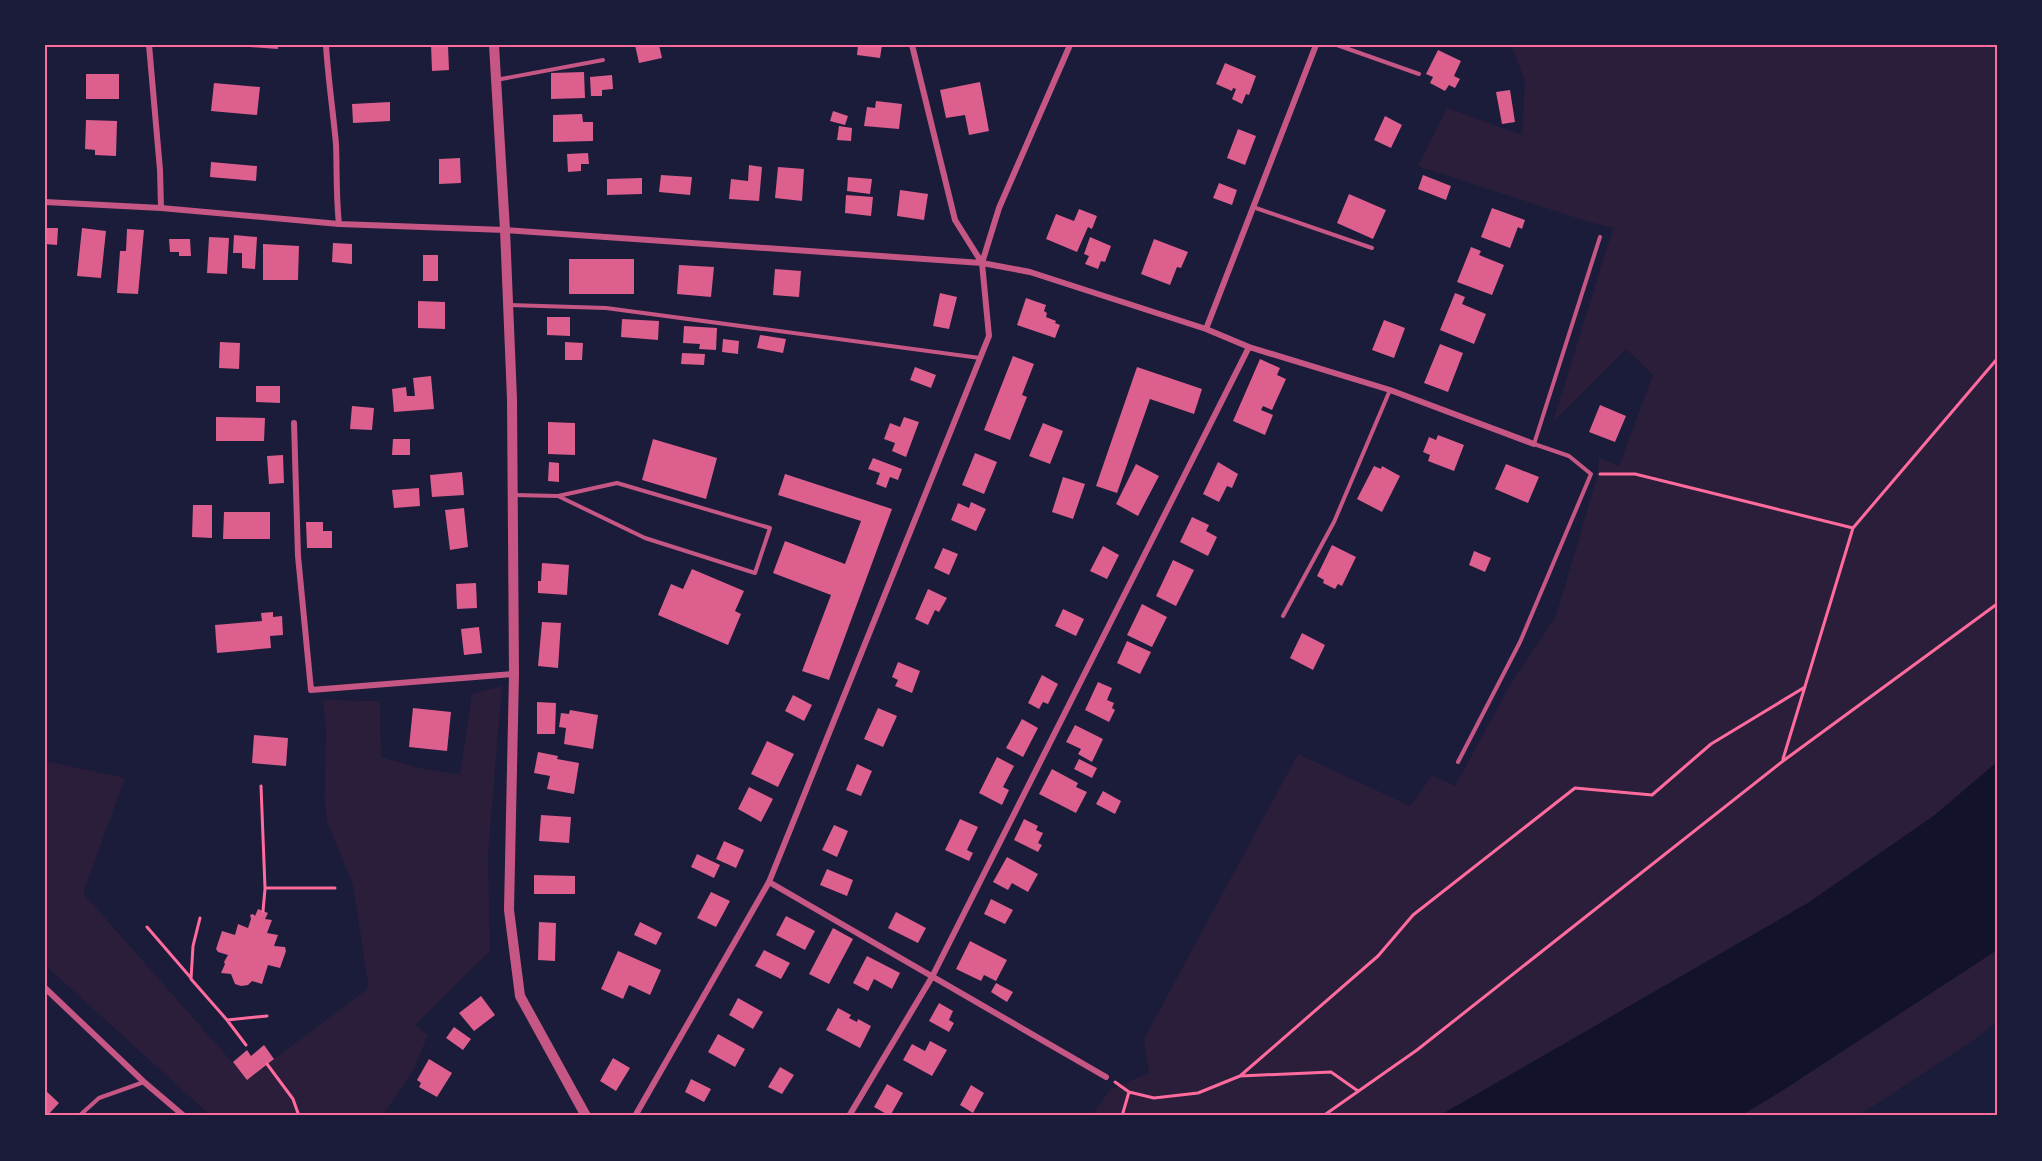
<svg xmlns="http://www.w3.org/2000/svg" width="2042" height="1161" font-family="Lora,serif">
<style>
.green{fill:#2a1e3b}
.water{fill:#12122b}
.building{fill:#dd5f8e}
.lines{fill:none;stroke-linecap:round;stroke-linejoin:round}
.path{stroke:#ff6b9d;stroke-width:3}
.service{stroke:#c65784;stroke-width:4}
.minor{stroke:#c65784;stroke-width:6}
.tertiary{stroke:#c65784;stroke-width:10}
.neatline{fill:none;stroke:#ff6b9d;stroke-width:2}
</style>
<rect width="100%" height="100%" fill="#1b1b3a"/>
<path class="green" d="M1511,45H1997V762L1935,815L1808,903L1439,1116H1091L1111,1089L1149,1073L1144,1039L1298,754L1410,806L1432,775L1455,786L1511,683L1556,616L1598,474L1599,458L1619,466L1653,375L1626,349L1553,422L1613,228L1586,221L1418,166L1447,108L1522,135L1525,81Z
M502,686L488,854L490,951L415,1025L428,1035L413,1071L382,1116H211L45,965V761L125,778L83,893L247,1079L367,989L368,983L353,884L327,822L325,800L326,727L323,700L380,701L381,757L419,768L460,775L472,694Z
M1997,950V1022L1971,1042L1864,1112L1861,1116H1740L1780,1092Z"/>
<path class="water" d="M1997,762V950L1780,1092L1740,1116H1439L1808,903L1935,815Z"/>
<path class="building" d="M250,45H278V49L250,47Z
M431,45H448L449,70L432,71Z
M635,45H659L662,58L639,63Z
M858,45H882L880,58L857,55Z
M1438,50L1461,61L1454,76L1460,79L1455,88L1449,85L1445,91L1430,83L1433,77L1426,74Z
M1225,63L1256,76L1249,95L1246,94L1242,104L1232,99L1236,89L1233,88L1232,91L1216,84Z
M584,72L585,98L551,99V73Z
M86,74H119V99H86Z
M612,75L613,89L602,90V96H591L590,77Z
M980,82L989,131L969,135L965,115L946,118L940,90Z
M214,83L260,87L257,115L211,111Z
M1510,90L1515,122L1502,124L1496,92Z
M876,101L902,104L899,129L864,126L867,107L875,108Z
M390,102V121L353,123L352,104Z
M833,111L848,116L845,125L830,121Z
M582,114L583,122H593V141L553,142V115Z
M1385,116L1402,125L1391,148L1374,140Z
M86,120L117,121L116,156L95,155V150L85,149Z
M839,126L852,128L851,141L837,140Z
M1238,129L1256,136L1245,165L1227,158Z
M588,153L589,164H581V171L568,172L567,154Z
M460,158L461,183L439,184V159Z
M211,162L257,166L256,181L210,177Z
M749,165L762,167L759,201L729,199L731,179L748,181Z
M778,167L804,169L802,201L775,198Z
M661,175L692,177L690,195L659,192Z
M1423,175L1451,186L1446,200L1418,189Z
M848,177L872,179L870,194L847,191Z
M642,178V194L607,195V179Z
M1219,183L1237,190L1232,205L1213,198Z
M900,190L928,194L924,220L897,216Z
M1349,194L1386,210L1373,239L1337,223Z
M846,195L873,197L871,216L845,213Z
M1492,208L1525,220L1522,229L1518,227L1510,248L1481,237Z
M1079,209L1097,216L1092,229L1088,227L1077,252L1046,239L1056,214L1074,221Z
M45,228H58L57,245L45,244Z
M82,228L106,231L101,278L77,276Z
M127,229L144,230L138,294L117,293L120,251H126Z
M234,235L257,237L255,269L242,268V253H233Z
M209,237L229,238L227,274L207,273Z
M1090,237L1111,246L1105,262L1101,261L1098,269L1085,264L1089,256L1084,254Z
M169,239H190L191,256H179V252H170Z
M1154,239L1188,252L1181,268L1177,267L1170,285L1141,274Z
M333,243L352,244V264L332,262Z
M263,244L299,246L298,280H263Z
M1471,247L1481,251L1479,255L1504,265L1492,295L1457,282Z
M423,255H438V281H423Z
M569,259H634V294H569Z
M679,265L714,267L711,297L677,294Z
M775,269L801,271L799,297L773,295Z
M940,293L957,297L949,329L933,326Z
M1455,293L1465,297L1462,304L1486,314L1474,344L1440,330Z
M1026,298L1046,305L1044,311L1047,313L1046,317L1056,321L1055,323L1060,325L1055,338L1017,325Z
M418,301L445,302V329L418,328Z
M547,317H570V336L547,335Z
M622,319L659,321L658,340L621,337Z
M1384,320L1405,328L1394,358L1372,350Z
M684,326L717,328L716,350L699,349L700,344L683,343Z
M760,335L786,339L783,353L757,348Z
M723,339L739,341L738,354L722,352Z
M220,342L240,343L239,369L219,368Z
M565,342L583,343L582,360H565Z
M1440,344L1463,353L1448,392L1424,383Z
M682,353L705,354L704,365L681,364Z
M1013,356L1034,364L1022,395L1027,397L1010,440L984,430Z
M1260,359L1280,368L1277,375L1286,379L1272,410L1263,406L1261,410L1273,415L1265,435L1233,421Z
M915,367L936,375L931,388L910,380Z
M1137,367L1202,389L1194,414L1150,399L1117,493L1096,486Z
M431,376L434,409L394,412L392,389L406,387L407,396H415L413,378Z
M256,386H280V403L256,402Z
M1600,405L1626,416L1615,442L1589,432Z
M352,406L374,408L372,430L350,429Z
M216,417L265,418L264,441H216Z
M904,417L919,422L906,457L892,451L895,443L884,439L890,423L900,427Z
M548,422L575,423V455L548,454Z
M1043,423L1063,431L1050,464L1029,456Z
M1438,435L1464,445L1454,471L1428,461L1430,455L1423,452L1429,437L1436,440Z
M393,439H410V455H392Z
M653,439L717,458L706,499L642,480Z
M975,453L997,462L984,494L962,485Z
M283,455L284,483L269,484L267,456Z
M873,458L902,469L898,480L890,477L886,488L876,484L880,473L868,469Z
M549,462L559,463V482L548,481Z
M1218,462L1238,474L1232,488L1227,486L1219,502L1203,494Z
M1136,464L1159,476L1138,516L1116,504Z
M1506,464L1539,477L1528,503L1495,489Z
M1374,466L1381,469L1382,466L1400,476L1382,512L1357,499Z
M462,472L464,495L432,497L430,475Z
M785,474L892,509L829,680L802,671L831,595L773,573L785,541L845,564L861,521L778,495Z
M1063,477L1085,484L1073,519L1052,512Z
M419,488L420,506L394,508L392,490Z
M971,502L986,509L976,531L951,520L958,503L969,508Z
M193,505H212V538L192,537Z
M464,508L468,547L450,550L445,510Z
M224,512H270V539H223Z
M1192,517L1209,525L1206,531L1217,537L1208,556L1180,542Z
M306,522H323V531H332V548H307Z
M1332,545L1356,557L1342,586L1338,584L1335,589L1323,583L1324,580L1317,576Z
M1103,546L1119,555L1107,579L1090,571Z
M943,548L958,554L949,575L934,568Z
M1474,551L1491,558L1485,572L1469,565Z
M1173,560L1194,570L1176,606L1156,596Z
M542,563L569,565L567,595L538,593V581H541Z
M692,569L744,591L735,611L741,614L728,645L658,615L671,584L683,589Z
M476,583L477,608L457,609L456,584Z
M928,589L947,598L939,612L935,610L928,625L915,619Z
M1142,604L1167,617L1152,647L1127,635Z
M1063,609L1084,619L1076,636L1055,626Z
M273,612V617L282,616L283,635L270,636L271,648L217,653L215,625L262,621L261,613Z
M542,622L561,623L558,668L538,666Z
M479,627L482,653L464,655L461,629Z
M1302,633L1325,645L1313,670L1290,658Z
M1127,641L1151,652L1140,674L1117,663Z
M898,662L920,671L912,693L895,686L898,680L892,677Z
M1042,675L1058,684L1048,704L1043,702L1039,709L1028,703Z
M1098,682L1112,688L1107,700L1114,703L1112,708L1115,710L1109,722L1085,710Z
M793,695L812,705L804,721L785,711Z
M537,702L556,703L555,734H537Z
M413,708L451,712L447,751L409,747Z
M878,708L897,716L883,747L864,739Z
M570,710L598,715L593,749L564,744L566,728L559,727L561,713L569,714Z
M1022,719L1038,728L1023,757L1006,748Z
M1075,725L1103,739L1092,762L1078,754L1081,749L1066,742Z
M254,735L288,738L286,766L252,763Z
M767,741L794,754L778,787L751,774Z
M538,752L558,756L557,759L579,763L574,794L547,789L550,776L534,773Z
M997,757L1014,766L1003,787L1009,790L1002,805L979,793Z
M1079,759L1097,768L1092,778L1074,769Z
M857,764L872,771L861,796L846,790Z
M1052,769L1078,783L1076,787L1087,792L1076,813L1039,794Z
M749,787L773,799L761,822L738,809Z
M1103,791L1121,801L1115,814L1096,804Z
M541,815L571,817L569,843L539,841Z
M960,819L978,827L967,850L973,853L969,861L945,850Z
M1024,819L1038,826L1036,830L1043,833L1038,843L1042,845L1038,852L1014,840Z
M834,825L848,831L837,857L822,850Z
M724,841L744,850L736,868L716,859Z
M697,854L720,865L714,878L691,867Z
M1007,857L1038,874L1028,892L1012,883L1008,890L993,882Z
M827,869L853,880L847,896L820,885Z
M534,875L575,876V894H534Z
M711,892L730,901L716,927L697,918Z
M991,899L1013,910L1005,924L984,914Z
M258,909L268,913L265,919L272,920L267,933L278,935L274,946L285,947L286,951L280,968L268,965L262,984L252,981L248,985L241,986L235,984L231,974L221,973L225,964L224,962L228,955L218,952L216,949L222,931L235,935L238,924L248,928L251,919L250,915L253,914L255,916Z
M896,912L926,928L918,943L888,928Z
M786,916L815,931L805,950L776,935Z
M539,922L556,923L555,961L538,960Z
M640,922L662,933L656,945L634,935Z
M833,928L853,939L829,984L809,974Z
M970,941L1007,960L996,981L984,975L981,981L956,969Z
M764,950L790,963L781,979L755,966Z
M618,951L661,970L650,995L629,985L623,999L601,989Z
M867,956L900,973L892,989L874,979L868,991L853,983Z
M996,983L1013,992L1007,1002L991,992Z
M481,996L495,1015L474,1031L459,1013Z
M738,998L763,1012L753,1029L729,1015Z
M939,1003L953,1011L949,1020L954,1023L949,1032L929,1021Z
M838,1008L851,1015L849,1018L857,1022L858,1019L871,1026L860,1048L826,1030Z
M454,1027L471,1039L463,1050L446,1038Z
M718,1034L745,1049L735,1067L708,1052Z
M930,1041L947,1050L932,1076L903,1060L912,1044L925,1051Z
M264,1045L274,1059L247,1080L233,1062L247,1050L251,1056Z
M613,1058L630,1068L616,1091L600,1081Z
M429,1059L452,1073L437,1097L419,1087L421,1083L417,1080Z
M780,1067L794,1075L782,1094L768,1087Z
M691,1079L711,1089L704,1102L685,1092Z
M887,1084L903,1093L890,1116L874,1107Z
M971,1085L984,1093L973,1113L960,1105Z
M45,1090L59,1103L47,1116H45Z"/>
<g class="lines">
<path class="path" d="M1600,474H1635L1853,528
M1783,759L1853,528L1997,359
M261,786L265,888H335
M263,911L265,889
M200,918L193,946L191,979L227,1020L267,1016
M147,927L191,978
M227,1020L246,1045
M267,1064L293,1099L299,1116
M1240,1076L1378,956L1413,915L1575,788L1652,795L1711,744L1805,687
M1115,1082L1129,1092L1154,1098L1198,1093L1240,1076L1331,1072L1358,1091
M1122,1116L1129,1092
M1323,1116L1417,1050L1783,761L1997,604"/>
<path class="service" d="M1337,45L1419,74
M496,80L603,60
M1253,207L1372,248
M509,305L606,308L980,358
M514,495L558,496L645,538L755,573L770,528L617,483L558,496
M1283,616L1334,522L1390,390
M1458,762L1520,642L1591,474L1569,456L1534,444L1600,237
M79,1116L99,1098L144,1082"/>
<path class="minor" d="M149,45L160,170L161,208
M326,45C328,78 333,111 336,144C337,170 336,197 339,224
M45,202L161,208L339,224L505,230L982,263L1030,272L1206,329L1249,347L1390,390L1534,444
M982,263L999,208L1070,45
M1206,329L1316,45
M294,423L298,556L311,690L514,674
M769,882L1106,1077
M45,988L144,1082L184,1116
M635,1116L769,882L989,336L982,263L955,220L912,45
M849,1116L932,977L1249,347"/>
<path class="tertiary" d="M494,45L505,230L512,399L514,674L509,910L520,996L586,1116"/>
</g>
<rect width="2042" height="1161" fill="none" stroke="#1b1b3a" stroke-width="93"/>
<rect x="46" y="46" width="1950" height="1068" class="neatline"/>
</svg>
